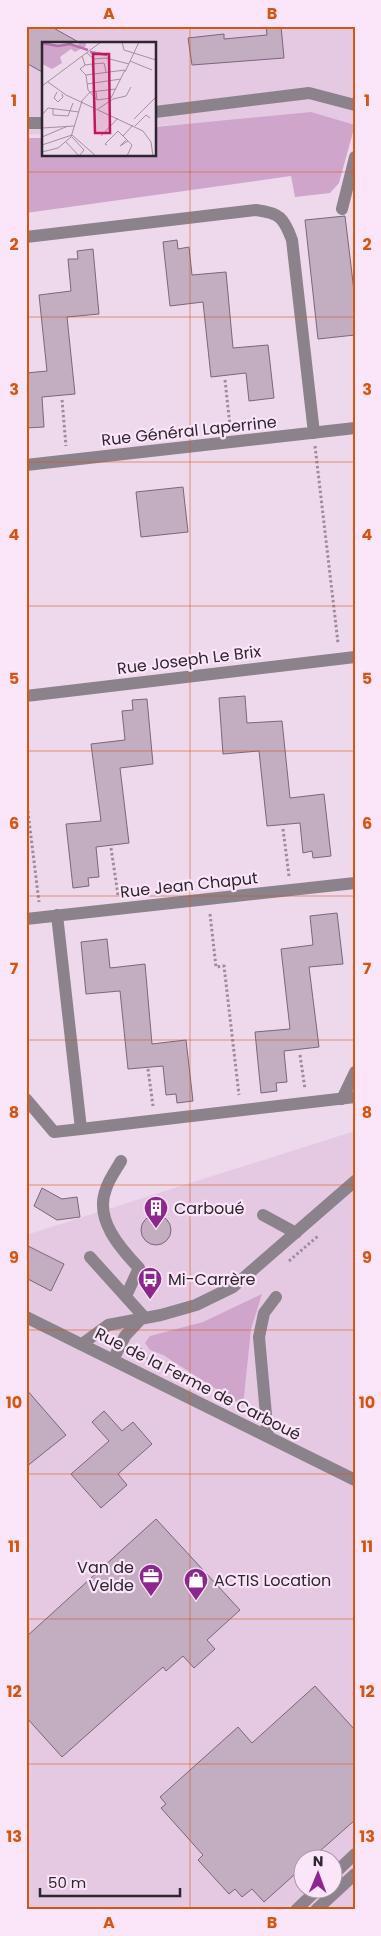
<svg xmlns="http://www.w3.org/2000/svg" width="381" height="1936" font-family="Poppins,sans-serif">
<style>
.built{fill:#e5c9e3;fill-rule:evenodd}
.green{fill:#cfa5cc}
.building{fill:#c2adc1;stroke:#7a6778}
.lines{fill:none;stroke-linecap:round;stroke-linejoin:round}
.path{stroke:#9c8c9b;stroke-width:3;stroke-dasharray:2.5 2.5;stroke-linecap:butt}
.minor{stroke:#8b828b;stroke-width:12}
.grid{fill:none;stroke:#d5540f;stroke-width:1;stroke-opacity:0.55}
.labels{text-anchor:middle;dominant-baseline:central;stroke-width:4.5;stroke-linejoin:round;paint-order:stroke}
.street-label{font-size:16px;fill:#2e262d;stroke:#fbe5f9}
.poi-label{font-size:16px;fill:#2e262d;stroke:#fbe5f9;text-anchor:start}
.inset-river{fill:none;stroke:#b372b0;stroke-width:2.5}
.inset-road{fill:none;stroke:#a191a0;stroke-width:1}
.view{fill:#c2185b;fill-opacity:0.15;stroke:#c2185b;stroke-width:2.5}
.inset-edge{fill:none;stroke:#2e262d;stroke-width:2.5}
.neatline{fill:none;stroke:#d5540f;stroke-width:2}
.grid-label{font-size:16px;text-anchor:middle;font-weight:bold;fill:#d5540f}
</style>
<rect width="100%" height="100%" fill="#eed8ec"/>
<path class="built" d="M26,26H355V125L317,115L155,126V44H44V134L26,135Z
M355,1131V1910H26V1235ZM304,1858H334V1888H304Z"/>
<path class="green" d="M311,112L355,125L339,183L330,193L295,197L291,176L26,213V138H44V155H155V127Z
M262,1294L251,1329L243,1406L163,1355L150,1350L145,1343L150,1336L203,1322Z"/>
<path class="building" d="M26,26H50L82,44H44V73L26,63Z
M266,26H281L284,58L192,65L188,38L224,34V39L267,35Z
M345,216L355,299V335L318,339L305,220Z
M177,240L178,249L189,247L192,275L226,272L233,348L268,345L274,398L249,401L246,373L211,377L203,302L170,306L163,242Z
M93,249L99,314L67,317L75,394L42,397L44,427L26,428V373L47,371L39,295L71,291L68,259H78L77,251Z
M183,487L188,532L141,537L136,492Z
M245,696L247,723L282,721L290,798L324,794L331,856L313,858L312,851L303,853L300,823L267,826L259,751L223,754L219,698Z
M147,699L153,764L120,768L129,843L96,847L99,877L88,878L89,886L73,888L66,824L101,821L91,744L125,740L122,711L133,710L132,700Z
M337,913L343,964L309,967L319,1047L284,1051L287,1082L276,1083L277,1091L261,1093L255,1032L290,1029L281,949L313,945L310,916Z
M107,939L110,968L145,964L152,1044L186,1040L193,1101L177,1103L176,1094L166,1095L163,1066L128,1069L120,991L86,994L81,942Z
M42,1188L62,1199L77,1197L80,1217L57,1220L34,1206Z
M141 1230a15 15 0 1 1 30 0a15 15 0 1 1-30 0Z
M26,1245L64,1264L51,1291L26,1278Z
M26,1389L66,1435L26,1467Z
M104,1411L122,1431L133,1422L152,1444L118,1474L127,1485L101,1508L71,1474L109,1441L92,1422Z
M156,1519L240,1610L207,1640L215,1649L194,1668L183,1656L166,1671L163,1667L62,1757L26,1717V1637Z
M315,1686L355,1730V1820L312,1858H304V1866L264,1902L252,1889L242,1897L235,1889L229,1894L198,1860L203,1855L161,1808L166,1804L160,1797L238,1727L252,1743Z"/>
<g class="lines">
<path class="path" d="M225,380L230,426
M62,400L66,446
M315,446L338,643
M26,796L39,902
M283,829L289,876
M111,848L118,895
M210,914L216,967L224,966L239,1095
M300,1055L305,1089
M148,1069L153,1106
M289,1261L318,1236
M137,1345L146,1356V1360"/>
<path class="minor" d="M155,112L309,93L355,105
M26,123H44
M342,209L355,157
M26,237L256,210C280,213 284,218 292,240L314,433
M26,465L355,428
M26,696L355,657
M57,915L81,1129L355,1097
M26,919L355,883
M26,1099L54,1132L81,1129
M342,1099L355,1072
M121,1161C116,1170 109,1179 106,1189C94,1219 120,1248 139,1268L126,1296
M263,1215L296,1233
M90,1257L145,1318
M26,1317L355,1480
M82,1344L108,1325L161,1315L196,1305L233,1287L355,1181
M113,1360L125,1336L141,1319
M268,1437L259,1337L264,1313L276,1297
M334,1874L355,1854
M296,1910L319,1888
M316,1910L355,1874"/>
</g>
<path class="grid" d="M190,26V1910M26,172H355M26,317H355M26,462H355M26,606H355M26,751H355M26,896H355M26,1040H355M26,1185H355M26,1330H355M26,1474H355M26,1619H355M26,1764H355"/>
<defs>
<symbol id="building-pin" viewBox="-11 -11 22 30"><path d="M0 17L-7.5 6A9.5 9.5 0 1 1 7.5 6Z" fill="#8d278d" stroke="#fbe5f9"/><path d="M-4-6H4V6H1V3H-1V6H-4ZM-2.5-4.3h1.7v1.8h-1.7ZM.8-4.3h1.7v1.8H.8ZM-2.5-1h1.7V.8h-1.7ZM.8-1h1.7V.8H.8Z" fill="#fff"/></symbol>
<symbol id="bus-pin" viewBox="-11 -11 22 30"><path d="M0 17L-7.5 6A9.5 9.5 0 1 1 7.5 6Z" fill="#8d278d" stroke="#fbe5f9"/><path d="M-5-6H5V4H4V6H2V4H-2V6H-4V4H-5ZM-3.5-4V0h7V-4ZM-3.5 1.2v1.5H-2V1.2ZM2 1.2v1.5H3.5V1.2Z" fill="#fff"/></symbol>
<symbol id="office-pin" viewBox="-11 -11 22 30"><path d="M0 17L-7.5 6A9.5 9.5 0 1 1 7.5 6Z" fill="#8d278d" stroke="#fbe5f9"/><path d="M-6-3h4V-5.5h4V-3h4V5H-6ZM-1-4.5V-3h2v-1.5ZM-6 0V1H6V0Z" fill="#fff"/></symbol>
<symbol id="shop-pin" viewBox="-11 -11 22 30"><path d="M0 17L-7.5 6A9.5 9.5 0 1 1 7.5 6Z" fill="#8d278d" stroke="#fbe5f9"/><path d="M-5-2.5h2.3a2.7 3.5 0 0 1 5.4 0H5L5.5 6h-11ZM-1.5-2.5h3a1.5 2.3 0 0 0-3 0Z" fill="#fff"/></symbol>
</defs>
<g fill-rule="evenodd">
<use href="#building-pin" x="142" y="1194" width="28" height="38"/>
<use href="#bus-pin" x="136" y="1265" width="28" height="38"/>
<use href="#office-pin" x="137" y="1562" width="28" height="38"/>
<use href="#shop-pin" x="182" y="1566" width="28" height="38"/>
</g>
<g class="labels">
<g class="street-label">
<text transform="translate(189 431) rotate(-6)">Rue Général Laperrine</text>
<text transform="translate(189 660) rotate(-7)">Rue Joseph Le Brix</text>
<text transform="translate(189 885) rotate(-6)">Rue Jean Chaput</text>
<text transform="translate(198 1384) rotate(27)">Rue de la Ferme de Carboué</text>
</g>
<g class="poi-label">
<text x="174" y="1208">Carboué</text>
<text x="168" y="1279">Mi-Carrère</text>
<text x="134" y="1567" text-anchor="end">Van de<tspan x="134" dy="18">Velde</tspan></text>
<text x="214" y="1580">ACTIS Location</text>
</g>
</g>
<g transform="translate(42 42)">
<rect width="114" height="114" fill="#eed8ec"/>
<path d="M39,0H44V4L33,10L29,7L18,15L20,21L10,27L0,22V2L35,3Z" fill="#cfa5cc"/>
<path class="inset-river" d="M0,1L16,4L28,2L46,8M48,10L65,13"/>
<path class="inset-road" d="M80,0L82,8L114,18M45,11L52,17L64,16L87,22M40,14L43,23L50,22L51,31M88,19L110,28M50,22L62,21L64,30M43,23L38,27L44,33L46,48L55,58M83,30L97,0M44,33L83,28L69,56L55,58L54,49M6,40L24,53L101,89L109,100L111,114M45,42L79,37M0,44L59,0M15,50L12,56L16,60L21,55L20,52M39,60L48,50L74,47M11,66V73L26,74L31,61M56,67L71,57L84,54L89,45M0,73L6,66L37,70M92,77L114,55M93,84L104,73L108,76M0,86L33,84M30,93L54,114M59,94L76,76M81,94L90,103L85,114M0,95L26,84M30,95L42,108L37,114M84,98L78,104L86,99M24,100L37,114M0,103L30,93M65,103L63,102L76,89L81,94L91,83M0,110L16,106L29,95L40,59"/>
<path class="view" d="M51,12H67L68,91H53Z"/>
<rect width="114" height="114" class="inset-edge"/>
</g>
<rect width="381" height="1936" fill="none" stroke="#fbe5f9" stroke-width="55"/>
<g transform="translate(318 1874) rotate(1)"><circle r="24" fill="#fbe5f9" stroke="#a999a7"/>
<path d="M0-4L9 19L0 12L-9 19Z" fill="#8d278d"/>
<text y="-8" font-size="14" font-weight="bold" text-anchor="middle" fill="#2e262d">N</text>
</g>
<path d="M40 1888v8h140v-8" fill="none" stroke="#2e262d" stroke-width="2.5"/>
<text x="48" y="1888" font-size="15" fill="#2e262d" stroke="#fbe5f9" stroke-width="4" paint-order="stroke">50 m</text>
<rect x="28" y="28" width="326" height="1880" class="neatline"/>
<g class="grid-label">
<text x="109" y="19">A</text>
<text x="272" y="19">B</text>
<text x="14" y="106">1</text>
<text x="367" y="106">1</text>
<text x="14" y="250">2</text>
<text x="367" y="250">2</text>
<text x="14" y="395">3</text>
<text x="367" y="395">3</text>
<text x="14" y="540">4</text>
<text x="367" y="540">4</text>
<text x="14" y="684">5</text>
<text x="367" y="684">5</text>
<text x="14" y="829">6</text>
<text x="367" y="829">6</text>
<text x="14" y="974">7</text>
<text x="367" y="974">7</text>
<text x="14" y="1118">8</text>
<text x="367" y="1118">8</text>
<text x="14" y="1263">9</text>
<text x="367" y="1263">9</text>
<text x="14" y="1408">10</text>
<text x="367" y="1408">10</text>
<text x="14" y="1552">11</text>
<text x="367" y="1552">11</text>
<text x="14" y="1697">12</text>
<text x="367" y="1697">12</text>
<text x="14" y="1842">13</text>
<text x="367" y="1842">13</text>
<text x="109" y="1928">A</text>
<text x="272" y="1928">B</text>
</g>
</svg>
